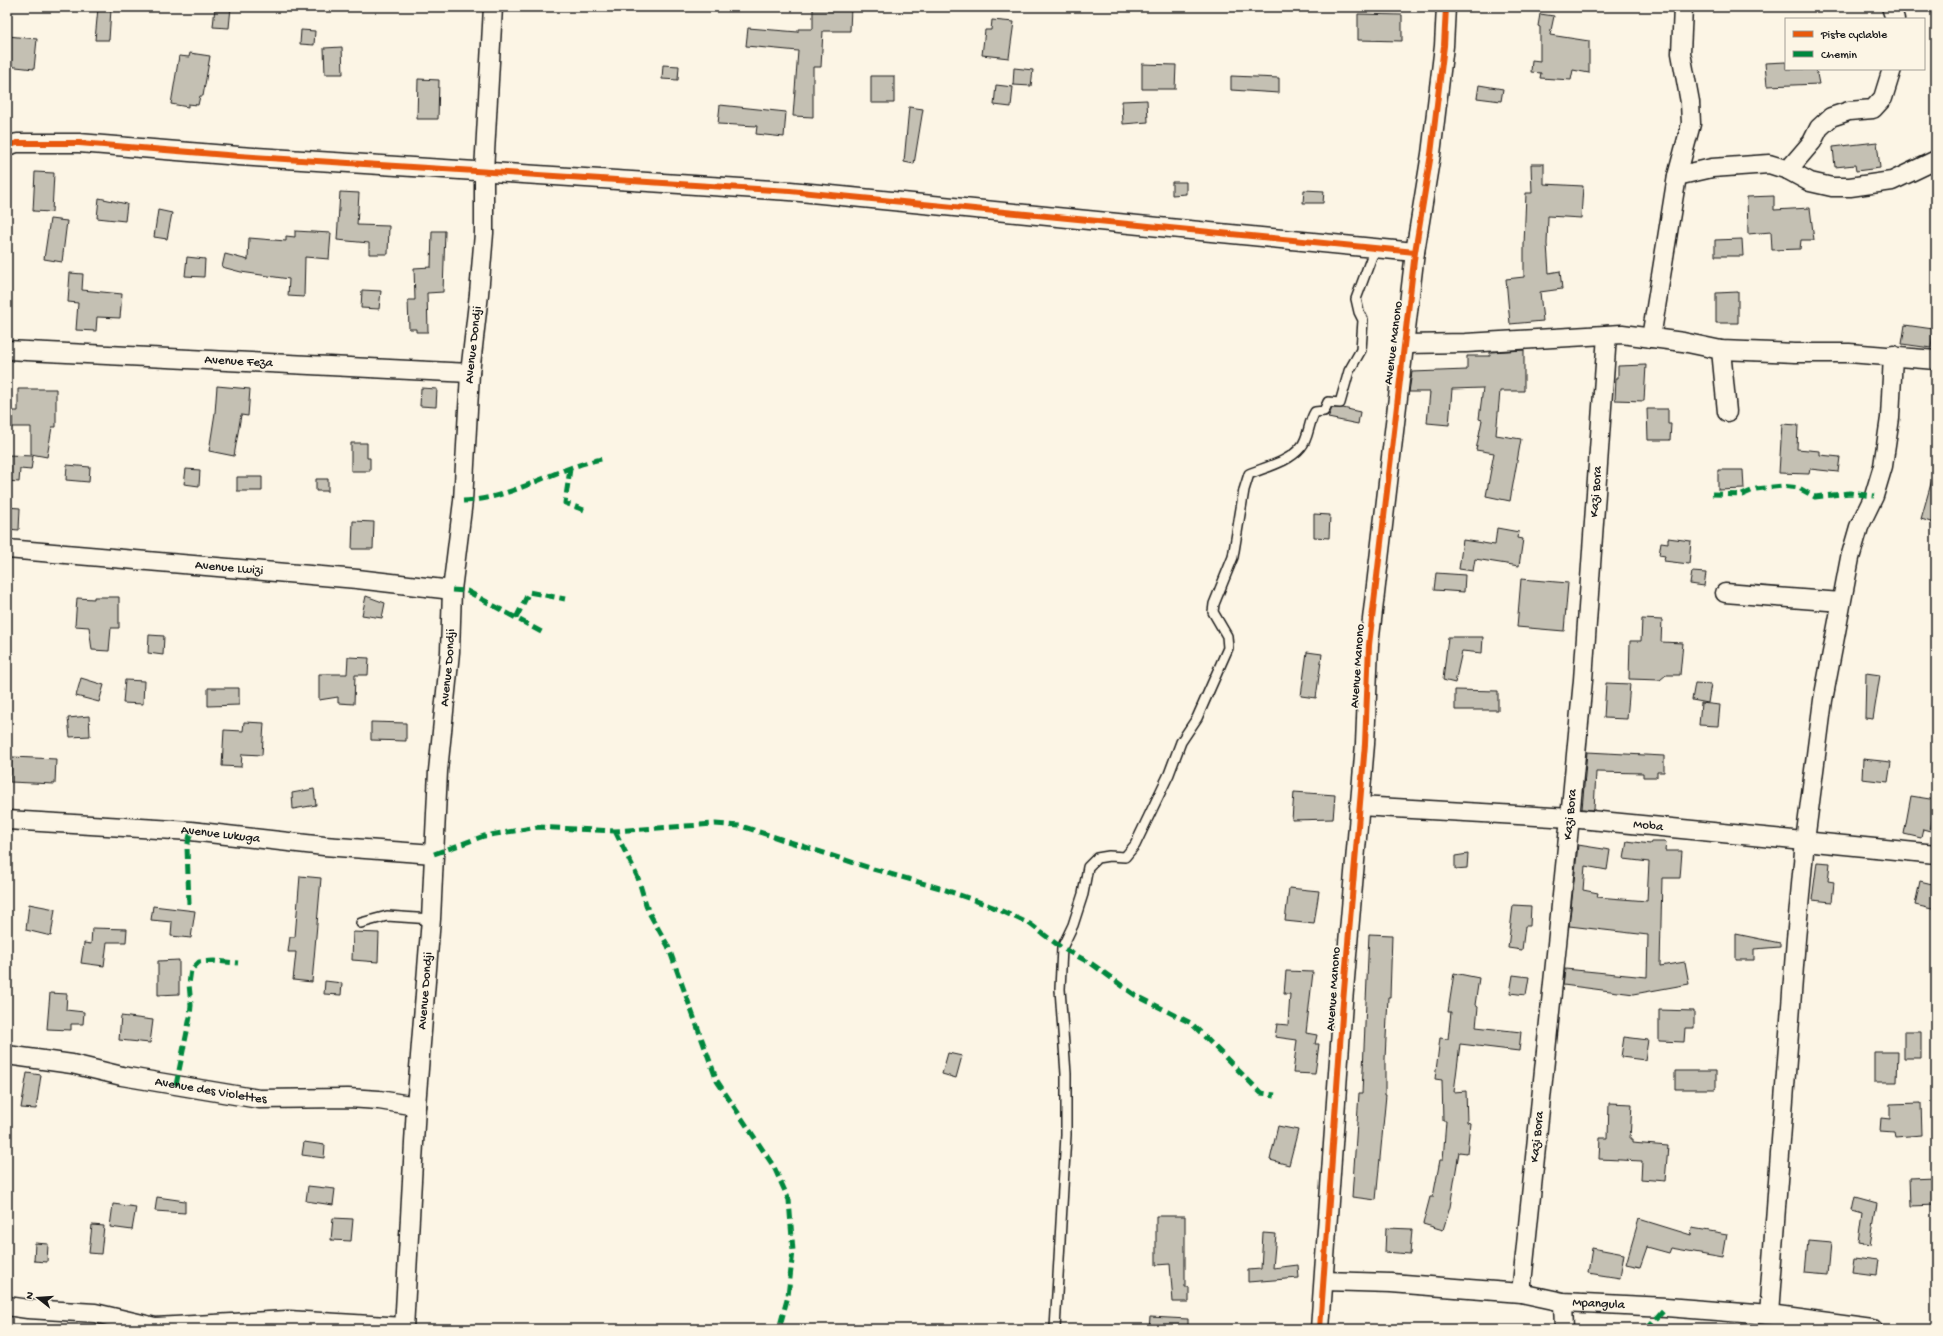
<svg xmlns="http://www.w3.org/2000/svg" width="1943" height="1336" font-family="'Gochi Hand',sans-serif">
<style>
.building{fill:#c4c0b3;stroke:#1c1c1c}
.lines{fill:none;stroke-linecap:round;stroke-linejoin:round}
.service-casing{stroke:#1c1c1c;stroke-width:12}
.minor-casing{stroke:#1c1c1c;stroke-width:21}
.service{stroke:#fcf5e5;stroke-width:9}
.minor{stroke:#fcf5e5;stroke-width:18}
.quiet{stroke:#00873e;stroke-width:5;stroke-dasharray:10 5;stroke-linecap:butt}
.cycleway-casing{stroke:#fcf5e5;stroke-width:8}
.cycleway{stroke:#e8590c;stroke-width:6}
.labels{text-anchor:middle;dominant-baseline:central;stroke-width:3.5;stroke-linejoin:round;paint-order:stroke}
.street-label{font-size:13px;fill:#1c1c1c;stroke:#fcf5e5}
</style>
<rect width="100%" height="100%" fill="#fcf5e5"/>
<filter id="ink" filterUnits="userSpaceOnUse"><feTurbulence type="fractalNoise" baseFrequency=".025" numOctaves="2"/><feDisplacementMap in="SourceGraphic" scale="8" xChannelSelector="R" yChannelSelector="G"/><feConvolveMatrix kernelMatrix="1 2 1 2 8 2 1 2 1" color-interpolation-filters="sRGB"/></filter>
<g filter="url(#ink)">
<path class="building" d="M215,7H231L229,28L213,27Z
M813,7H851L850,31H823L821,67H813V117L793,116L798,51L746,46L748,28L798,32V29H813Z
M98,8L111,9L109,40H95Z
M1358,14L1402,15V41L1358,40Z
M1540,14L1554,16L1550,35L1589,41V73L1573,70L1571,80L1540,78L1541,73L1531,72L1532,60L1540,61V27L1538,26Z
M992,20L1014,22L1009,58L982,55L985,30H991Z
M301,30L315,31L314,45L300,44Z
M8,36L37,39L34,69L7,66Z
M342,47L343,74H325L324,48Z
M190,53L210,56L203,96H200L198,105L188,104V107L171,104L179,56L189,57Z
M1786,62V69H1816L1819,84L1767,86L1765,63Z
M1142,64L1176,65L1175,89H1142Z
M663,65L679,66L678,80L662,79Z
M1014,68L1033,70L1031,86L1013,85Z
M871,76H894V103H871Z
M1231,76L1279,78V93L1231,90Z
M418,79L439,80L438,119H417Z
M996,85L1013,87L1011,107L994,105Z
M1479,85L1503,89L1501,101L1477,98Z
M1147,100L1148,122L1123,124L1122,101Z
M720,105L786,112L784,137L756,134L757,126L718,124Z
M909,107L923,109L914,164L904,162Z
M1877,142L1880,168L1856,171L1855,165L1835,167L1833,147Z
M1531,164H1544V184L1583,186L1581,218L1548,216L1547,244L1549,273L1560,271L1562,289L1540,292L1543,321L1510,324L1506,279L1524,277V245L1526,193H1532Z
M35,172L54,173L52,212L33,211Z
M1172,182H1186V194L1172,195Z
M1304,190L1324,191L1323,203H1303Z
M340,192L359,193L357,225L389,226L388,254H369V243L337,240Z
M1774,196V210L1810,208L1814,240H1801L1800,249L1772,250L1771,232L1748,234L1747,197Z
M99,198L127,204L125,221L97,218Z
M158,210L172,213L167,239L154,237Z
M50,219L67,221L62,262L44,259Z
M295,231L331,233L329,259L305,257L304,297L288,296L289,279L241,272L222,267L225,254L248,260L249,238L286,241V236L295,237Z
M432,231H445L443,292L427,293L428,332H416V329H409L408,300H415L414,268L431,267Z
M1742,239L1743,256H1715V240Z
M187,257L205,259L204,277L185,276Z
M70,273L83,274L82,290L122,294L120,318L97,317L96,331L76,330L78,303L68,302Z
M362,290L381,291L379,309L361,308Z
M1738,292V323H1716V293Z
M1905,325L1933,329L1931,348L1902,344Z
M1524,350V391H1500L1496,435L1521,439L1510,501L1486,496L1494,453L1476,450L1482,420L1479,419L1483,388L1452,389L1449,425L1427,423L1430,392H1409L1412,372L1467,370V356H1490V352Z
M1646,365L1644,401L1615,400L1616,378H1618V366Z
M217,386L250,389L248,416L241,415L234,456L209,451L215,413Z
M421,388L437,389L436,407L420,406Z
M18,389H56V427H52L47,457L31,454V427H12V411H18Z
M1332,408H1343L1360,412L1358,424L1328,418Z
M1647,409H1668V424H1671L1670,440H1648Z
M1782,424L1798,425L1797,449L1820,451V455L1840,457L1838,472L1810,469L1809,474L1779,473Z
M351,443H367V458H370V471H351Z
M7,455L33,456L31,470L20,469L19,482L7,481Z
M67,465L90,467L89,482L66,480Z
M186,469L200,470L199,486L184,484Z
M1718,470H1743L1744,489L1718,490Z
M237,477H262V491H237Z
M316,479H328V491H316Z
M1932,480L1936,481V514L1934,523L1921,519Z
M7,507L20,508L19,530L7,529Z
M1314,514L1330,515L1329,538L1314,537Z
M353,521L374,522L373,549H352Z
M1497,528L1519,532L1518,538L1523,539L1519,566L1475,559L1473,571L1459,569L1463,540L1495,545Z
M1668,538L1691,541L1689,564L1664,561L1665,556L1659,555L1661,542L1668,543Z
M1692,572L1706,573L1704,586L1690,584Z
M1436,573L1465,575L1464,592L1434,590Z
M1521,579L1568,583L1564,631L1517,627Z
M366,596L385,603L382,618L362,615Z
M94,597H119V628H111L109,651L92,650L89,627L75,626L77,598L94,599Z
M1642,619L1662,620L1661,642L1683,643L1680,675H1666L1660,680L1629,679L1630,641H1641Z
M149,635L164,636L163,655L148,653Z
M1448,637H1483L1482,653L1462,651L1455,683L1443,680Z
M1307,652L1322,654L1316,698L1301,696Z
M348,657L369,658L368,675H355L354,704L338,703V697L319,700V674H347Z
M1866,673L1880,675L1873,719L1865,718Z
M81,678L104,685L99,702L76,696Z
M125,680L144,681L143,704L123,703Z
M1606,683L1630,684L1627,719L1604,718Z
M1695,683L1711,684L1708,703L1692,700Z
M208,688H239V705L208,706Z
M1455,690L1498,691V710H1455Z
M1701,703L1720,705L1718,726L1699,725Z
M89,716L90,736L70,737L68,718Z
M244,722L264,723L262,755L242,754L241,767L222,766L224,730L243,731Z
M371,722L406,723V741L371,740Z
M1587,752L1664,756V772H1657V777H1643V773L1596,772L1594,810L1582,809Z
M12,757L56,759L55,784L10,782Z
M1863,759L1891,762L1888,782L1862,779Z
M314,789L316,805L293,809L292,793Z
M1294,792L1335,795L1333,819L1292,820Z
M1911,796L1936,800L1930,831L1923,829L1921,838L1904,834Z
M1627,841L1650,844L1651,842H1666L1665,851H1682L1680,878H1662L1660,966L1685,962L1689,984L1634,994L1563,985L1565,969L1647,977L1648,935L1569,926L1578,845L1610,850L1607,870L1585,866L1583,890L1598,893L1597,897L1647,901L1649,862L1624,859Z
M1468,854L1467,868L1455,869V856Z
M1817,862L1830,863L1828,881L1834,882L1832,902L1812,900Z
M300,876L321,878L312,982L293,980L296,952H288L290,937H295Z
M1920,881L1936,885V910L1915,905Z
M1289,888L1319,891L1314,924L1285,921Z
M29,904L55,909L51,936L26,930Z
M1513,905L1531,906L1530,926H1525L1522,950L1508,948Z
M153,906L195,911L191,938L171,936L172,922L151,920Z
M92,928L127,929L126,942H107L104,966L81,963L84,943L91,944Z
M353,932L379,933L378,962L352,960Z
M1369,934L1392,935L1390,997H1388L1385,1059V1095H1386L1376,1200L1352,1197L1359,1093H1362Z
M1736,934L1780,943V947L1754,949V960H1736Z
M179,960V994L158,995V961Z
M1286,971L1313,972L1306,1033L1317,1035L1315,1044H1319L1315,1074L1293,1073L1297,1040L1275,1037L1277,1024L1288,1025L1290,994H1284Z
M1454,973L1479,978L1475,1005L1478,1007L1476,1027L1521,1032L1519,1051L1460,1044L1454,1092L1466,1091L1467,1122L1470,1123L1467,1153L1459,1152L1450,1207L1443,1230L1423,1224L1430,1197H1433L1440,1160H1443L1446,1121H1443L1442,1080L1435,1079L1440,1038L1448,1039L1451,1012H1448Z
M1513,975L1529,977L1526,995L1510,993Z
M325,981L342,983L341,995L324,994Z
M50,993L67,994L66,1010L84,1012L83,1024H71V1030L47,1029Z
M1659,1010L1694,1011V1028H1685L1684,1042L1659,1041Z
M121,1016L153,1020L150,1043L119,1040Z
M1904,1031H1921V1058H1904Z
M1624,1037L1648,1040L1645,1060L1621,1057Z
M1874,1052H1898L1897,1082H1874Z
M948,1053L962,1056L956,1078L942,1074Z
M1675,1071H1716V1089H1675Z
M27,1073L41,1075L36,1109L21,1108Z
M1609,1103L1632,1104L1630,1139H1632V1143L1668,1146L1665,1181L1641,1179L1642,1161L1599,1159L1600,1138H1608Z
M1921,1103L1922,1135L1895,1137L1894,1132L1880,1131L1881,1118L1890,1119V1104Z
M1278,1126L1298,1130L1289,1165L1270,1160Z
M304,1142L325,1145L324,1158L302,1155Z
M1936,1177V1205L1911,1206L1910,1178Z
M308,1186L335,1189L333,1205L306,1201Z
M157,1197L185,1201V1213L155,1211Z
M1855,1197L1877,1203L1870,1246L1859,1244L1863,1214L1852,1211Z
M113,1204L136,1207L132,1230L110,1227Z
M1156,1216H1185V1287H1189V1302H1173L1170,1264L1156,1265Z
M333,1218L353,1219L351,1241L331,1240Z
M1639,1219L1691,1235L1692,1228L1727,1234L1723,1257L1671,1248L1669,1253L1647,1247L1640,1267L1626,1264Z
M92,1225L104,1226L101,1254L89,1253Z
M1386,1228L1412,1229L1410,1254L1385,1252Z
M1263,1233L1276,1234L1273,1268L1298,1265L1299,1278L1248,1282V1270L1261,1269Z
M1808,1241L1831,1243L1828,1274L1805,1272Z
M35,1243L48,1244L47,1262L34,1261Z
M1592,1248L1624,1254L1620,1278L1588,1273Z
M1854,1258L1878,1261L1876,1275L1852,1272Z
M1150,1317L1188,1319V1329H1149Z"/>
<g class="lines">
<defs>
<path id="service" d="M361,923L387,916L431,919
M1055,1329L1066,1135V1074L1060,989L1062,948L1073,925L1083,894L1088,867L1097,858L1109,856L1125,857L1135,845L1169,774L1181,742L1197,718L1228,648L1227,636L1213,612L1214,604L1233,557L1244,490L1249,474C1266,467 1289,462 1301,447C1309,438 1308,423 1315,412L1324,411L1328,402L1340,403L1349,371L1361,350L1363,320L1359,312L1356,299L1375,248"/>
<g id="minor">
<path d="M1891,7L1895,19"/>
<path d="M7,146L17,143H79L239,156L790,191L1415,252"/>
<path d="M1788,170L1810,182L1832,187H1850L1892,181L1936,160"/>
<path d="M1677,176L1712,168L1769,164L1788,170L1812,142L1819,128L1831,117L1849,111L1873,109L1883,98L1892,69"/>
<path d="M1651,338L1677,176L1691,124L1690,102L1681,53L1683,7"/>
<path d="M1405,344L1466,343L1622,334L1683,342L1721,350L1795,353H1849L1936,360"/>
<path id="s1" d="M7,350L470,373"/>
<path d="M1721,350L1727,412"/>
<path id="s2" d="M7,549L357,579L452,590"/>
<path d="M1725,593L1841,602"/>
<path id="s3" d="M1359,806L1570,818L1936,854"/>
<path id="s4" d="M7,820L191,831L324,846L434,854"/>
<path id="s5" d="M7,1055L72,1064L122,1076L259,1099L348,1098L379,1100L416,1106"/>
<path id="s6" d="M1324,1281L1391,1283L1521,1293L1563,1302L1666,1307L1768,1315L1873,1329"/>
<path id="s7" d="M1521,1293L1570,818L1583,680L1607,335"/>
<path d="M1563,1302L1564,1329"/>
<path d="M7,1306L28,1309L95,1313L155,1327L288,1320L404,1327"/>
<path d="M1768,1315L1796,939L1805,841L1823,700L1850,558L1859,527L1874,496L1883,466L1890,418L1893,355"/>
<path id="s8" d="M404,1329L416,1106L431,919L438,771L450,652L452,590L463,501L470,373L479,294L484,233V171L493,7"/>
<path d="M1320,1329L1343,1002L1365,744L1369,645L1415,252L1431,154L1444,46L1446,7"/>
</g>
</defs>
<use href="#service" class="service-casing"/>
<use href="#minor" class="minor-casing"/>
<use href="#service" class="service"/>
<use href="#minor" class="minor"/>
<path class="quiet" d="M570,469L565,503L584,510
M1712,494L1742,495L1756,489L1782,486L1799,488L1815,497L1850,493L1874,496
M463,501C513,499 554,468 602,459
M452,590L467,591L545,634
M516,618L529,592L565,599
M615,831L638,878L648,911L668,946L717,1081L774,1167L789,1200L793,1251L788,1296L779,1329
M434,854L484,836L538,827L615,831L715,824L741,826L873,869L943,889L993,907L1030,924L1062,948L1092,964L1135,995L1191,1023L1261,1093L1275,1095
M189,904L187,847L191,831
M176,1085L190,1017L191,1005L189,984L191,970L199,962L214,961L238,963
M1646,1329L1666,1307"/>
<defs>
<path id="cycleway" d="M7,146L17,143H79L239,156L790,191L1415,252
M1320,1329L1343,1002L1365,744L1369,645L1415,252L1431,154L1444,46L1446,7"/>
</defs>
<use href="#cycleway" class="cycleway-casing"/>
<use href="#cycleway" class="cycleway"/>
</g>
</g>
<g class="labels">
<g class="street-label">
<text transform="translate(1394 343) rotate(-83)">Avenue Manono</text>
<text stroke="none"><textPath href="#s8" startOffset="987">Avenue Dondji</textPath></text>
<text stroke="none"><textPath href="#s1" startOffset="232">Avenue Feza</textPath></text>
<text stroke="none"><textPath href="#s7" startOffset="805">Kazi Bora</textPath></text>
<text stroke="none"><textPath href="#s2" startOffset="223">Avenue Lwizi</textPath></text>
<text transform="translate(1358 666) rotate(-86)">Avenue Manono</text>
<text stroke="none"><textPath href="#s8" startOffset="663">Avenue Dondji</textPath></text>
<text stroke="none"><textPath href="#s7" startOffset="481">Kazi Bora</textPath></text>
<text stroke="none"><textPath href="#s3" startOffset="290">Moba</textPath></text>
<text stroke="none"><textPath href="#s4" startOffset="214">Avenue Lukuga</textPath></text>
<text transform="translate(1334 989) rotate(-86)">Avenue Manono</text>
<text stroke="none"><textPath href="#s8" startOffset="339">Avenue Dondji</textPath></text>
<text stroke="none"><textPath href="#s5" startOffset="207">Avenue des Violettes</textPath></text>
<text stroke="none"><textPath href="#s7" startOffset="157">Kazi Bora</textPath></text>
<text stroke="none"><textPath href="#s6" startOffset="276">Mpangula</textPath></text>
</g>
</g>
<rect width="1943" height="1336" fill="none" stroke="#fcf5e5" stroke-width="24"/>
<rect x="12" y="12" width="1919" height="1312" fill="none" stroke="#1c1c1c" stroke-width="1.5" filter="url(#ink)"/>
<rect x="1785" y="18" width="140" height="52" fill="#fcf5e5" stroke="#a29e95"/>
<rect x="1793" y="31" width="20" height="6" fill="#e8590c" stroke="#a29e95"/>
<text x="1821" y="38" font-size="12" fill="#1c1c1c">Piste cyclable</text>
<rect x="1793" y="51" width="20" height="6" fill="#00873e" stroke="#a29e95"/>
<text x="1821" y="58" font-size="12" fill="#1c1c1c">Chemin</text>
<g transform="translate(38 1298) rotate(287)" stroke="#fcf5e5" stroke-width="3" paint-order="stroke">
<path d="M0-3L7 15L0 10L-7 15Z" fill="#1c1c1c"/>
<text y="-6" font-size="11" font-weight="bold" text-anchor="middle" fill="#1c1c1c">N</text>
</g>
</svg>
